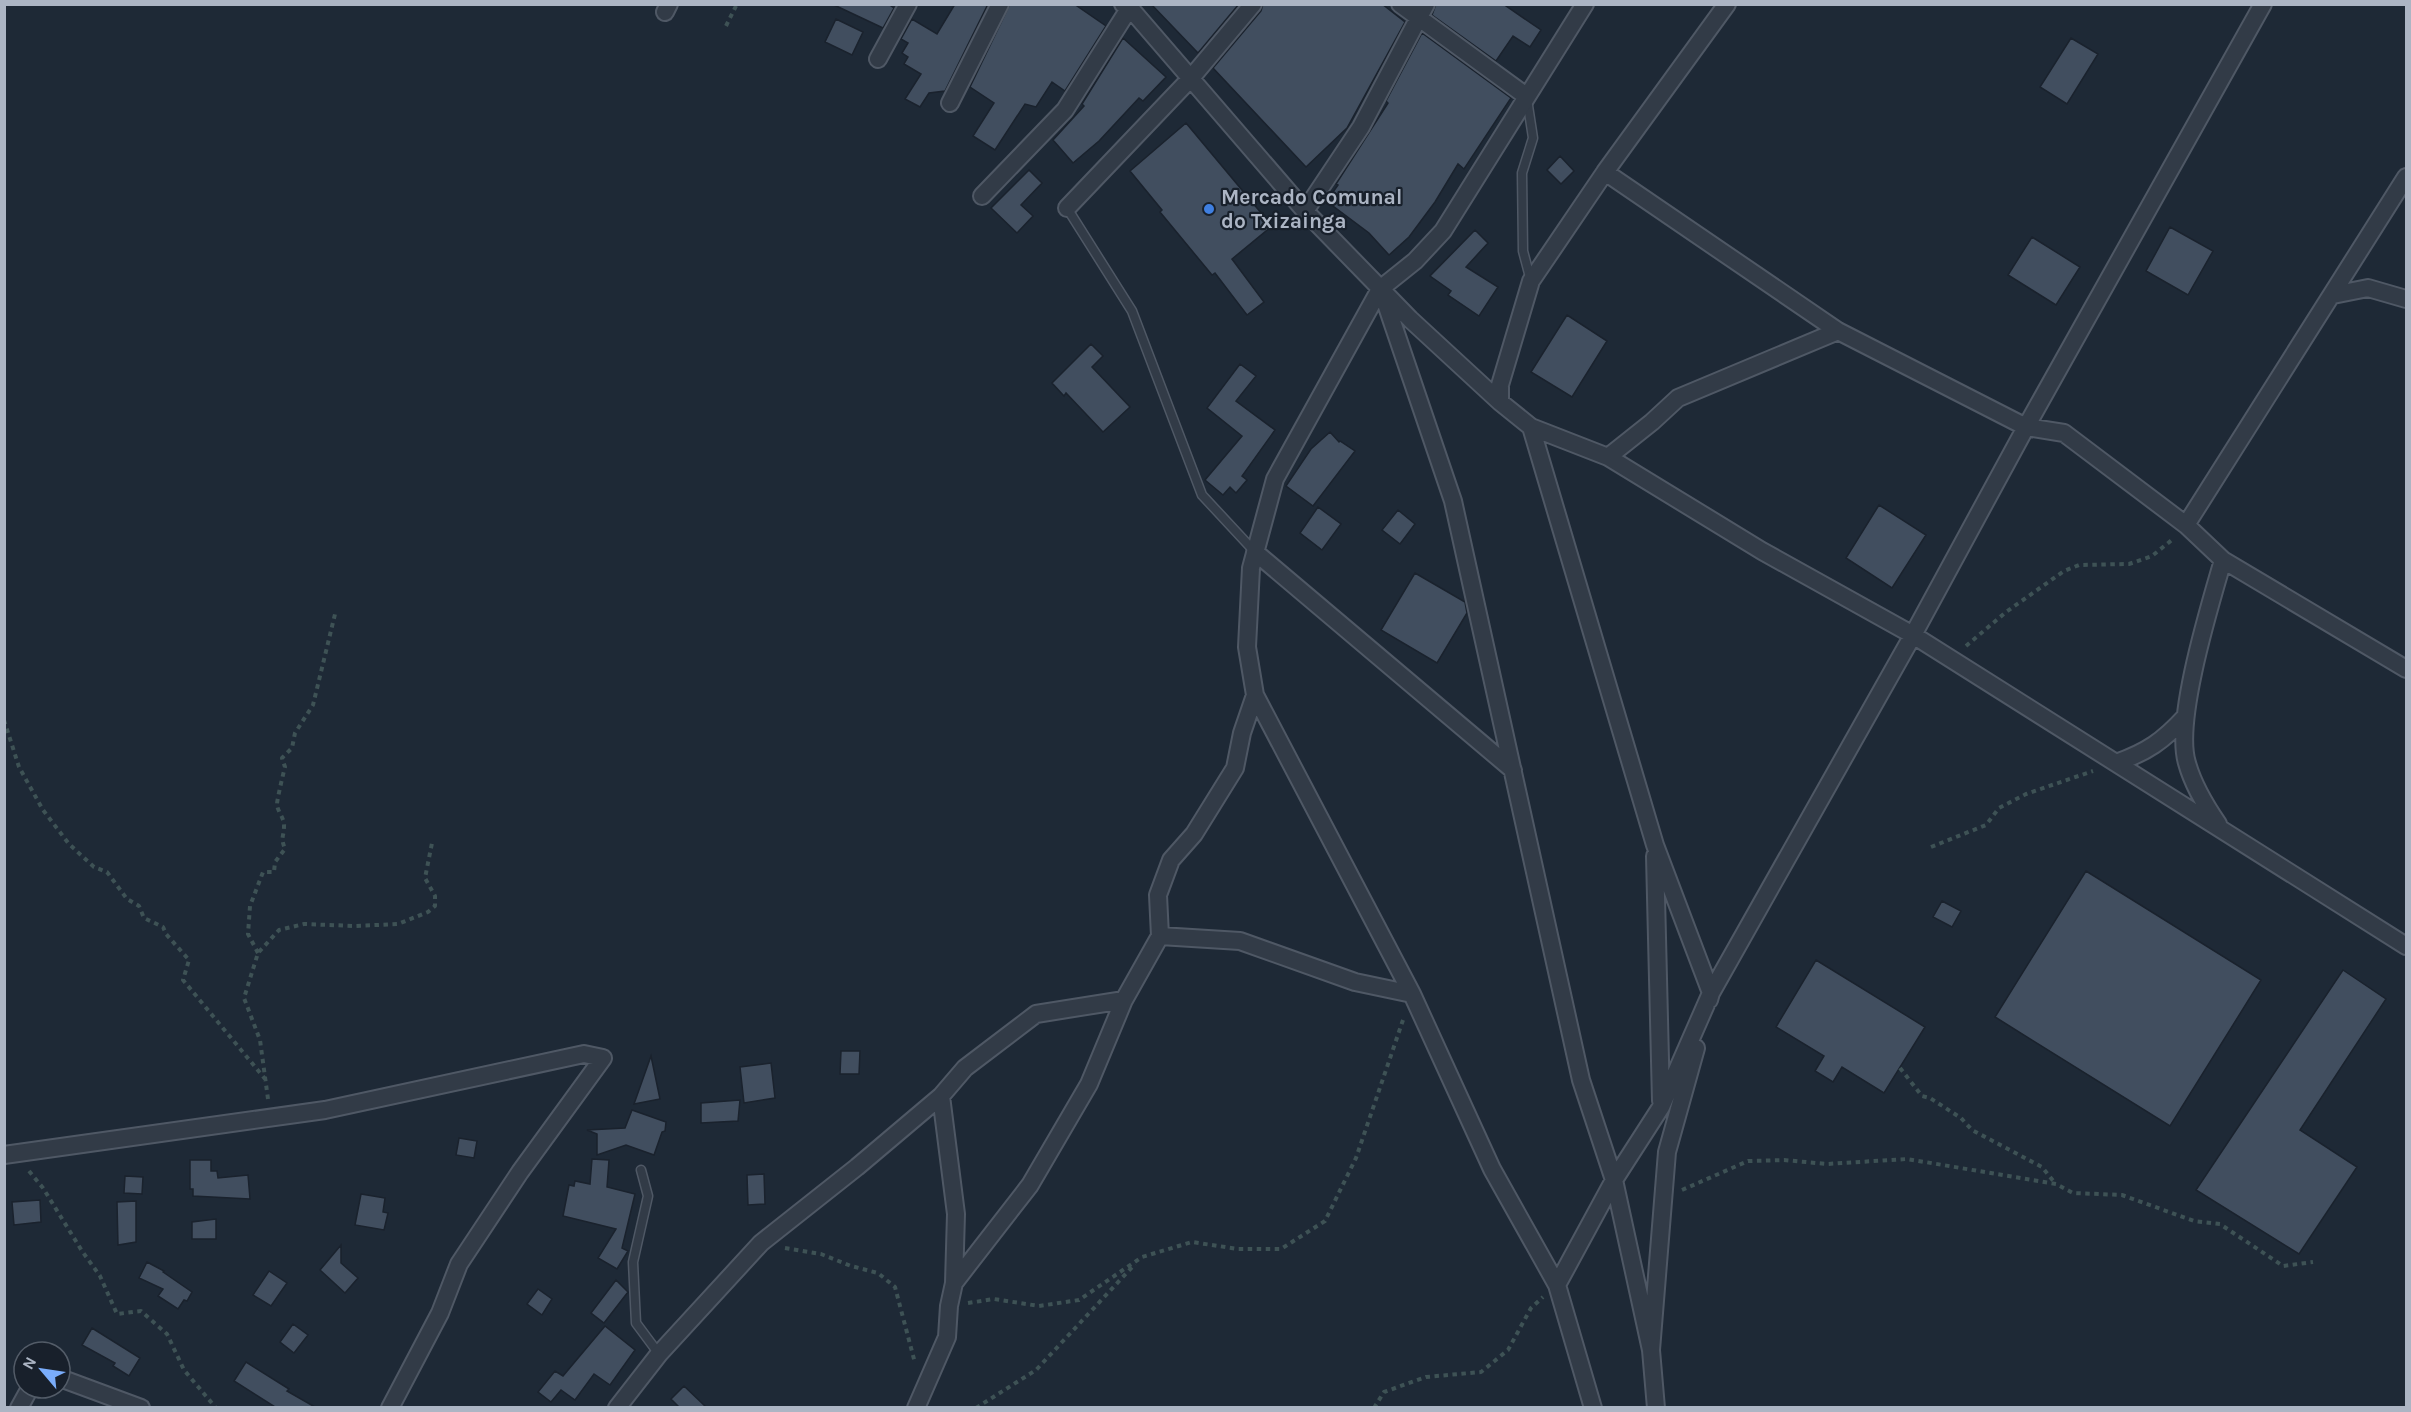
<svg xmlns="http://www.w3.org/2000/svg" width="2411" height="1412" font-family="Karla,sans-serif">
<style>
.building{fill:#414e5f;stroke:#1a222d;stroke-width:1.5}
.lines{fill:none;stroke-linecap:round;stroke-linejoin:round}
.service-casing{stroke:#4f5865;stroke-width:11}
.minor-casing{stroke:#4f5865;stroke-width:20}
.path{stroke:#3e5255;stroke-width:4;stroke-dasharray:4.5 4.5;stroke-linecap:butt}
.service{stroke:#323b47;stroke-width:8}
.minor{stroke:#323b47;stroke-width:16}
.shop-dot{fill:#3f7fe0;stroke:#18202b;stroke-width:2}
.labels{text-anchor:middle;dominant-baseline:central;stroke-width:4.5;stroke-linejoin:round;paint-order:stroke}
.poi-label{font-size:21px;font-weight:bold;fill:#acb5c4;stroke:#18202b;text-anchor:start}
</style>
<rect width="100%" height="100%" fill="#1e2936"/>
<path class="building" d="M832,4H888L894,8L883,28Z
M955,4H988L945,91L929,93L920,107L905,99L921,74L904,64L908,57L902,53L908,43L901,39L912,19L937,34Z
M1010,4H1074L1106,26L1065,91L1052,82L1036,107L1025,104L995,150L973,136L994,103L970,87Z
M1151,4H1239L1198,53Z
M1263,4H1382L1405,22L1347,128L1306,167L1213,68L1261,11Z
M1436,4H1503L1541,30L1530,47L1513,36L1496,61L1432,15Z
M836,19L863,32L852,55L825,42Z
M1422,33L1511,98L1464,169L1458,164L1435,202L1409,237L1389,255L1369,233L1333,206L1340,197L1333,192L1338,185L1336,184L1388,103L1386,101Z
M1123,38L1166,77L1143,101L1139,98L1099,141L1073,163L1053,140L1084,106L1082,104Z
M2071,38L2098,54L2067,104L2040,87Z
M1186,123L1272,226L1232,259L1264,302L1247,315L1215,273L1212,275L1160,212L1162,210L1130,171Z
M1560,156L1574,171L1561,184L1547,170Z
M1029,170L1042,183L1021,205L1033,216L1017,233L991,208Z
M2170,227L2213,251L2188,295L2146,271Z
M1475,230L1488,243L1466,267L1498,287L1479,316L1448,295L1451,291L1430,276Z
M2032,237L2080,267L2056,305L2008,275Z
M1567,315L1607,341L1572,397L1531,372Z
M1091,344L1103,356L1092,367L1130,407L1103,432L1066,393L1064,396L1052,383Z
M1240,364L1256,376L1236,401L1275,430L1242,476L1247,480L1236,493L1230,487L1223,495L1205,480L1242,436L1207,408Z
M1330,432L1339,442L1340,441L1355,451L1313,506L1286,486L1311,449Z
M1879,505L1926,535L1892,588L1846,558Z
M1318,507L1341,524L1322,550L1300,533Z
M1398,510L1415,524L1400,544L1382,530Z
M1415,573L1465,602L1467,613L1437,663L1381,630Z
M2086,871L2261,980L2170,1126L1995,1017Z
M1942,901L1961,911L1952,927L1933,917Z
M1816,960L1925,1027L1884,1093L1842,1067L1833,1082L1815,1071L1824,1056L1776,1027Z
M2343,970L2386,999L2300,1130L2357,1167L2299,1254L2196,1190Z
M841,1051H860L859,1074H840Z
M651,1056L660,1099L634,1104Z
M771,1063L775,1098L744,1103L740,1067Z
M740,1100L738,1121L701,1123V1103Z
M632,1110L666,1122L665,1131L662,1132L654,1155L626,1145L597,1155V1134L587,1130L625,1128Z
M459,1138L477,1141L474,1158L456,1155Z
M592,1159L609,1160L607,1187L635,1194L622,1248L628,1251L617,1269L598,1258L616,1229L563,1216L569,1185L574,1186L575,1181L590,1184Z
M190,1160H211V1171H217L218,1178L248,1175L250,1199L193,1196V1189H190Z
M764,1174L765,1204L748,1205L747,1175Z
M125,1176L143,1177L142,1194L124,1193Z
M361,1194L385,1198L383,1212L388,1213L384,1230L355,1225Z
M40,1200L41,1222L14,1225L12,1202Z
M136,1201V1242L118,1245L117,1202Z
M216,1219V1239H192V1222Z
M341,1245V1263L358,1278L345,1293L320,1270Z
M147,1262L164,1271L163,1272L192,1292L187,1301L184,1300L178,1309L158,1296L163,1289L139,1278Z
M269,1271L287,1283L271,1306L253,1295Z
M616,1280L628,1292L604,1323L591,1313Z
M538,1289L552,1299L542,1315L527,1304Z
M293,1324L308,1335L294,1353L280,1342Z
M605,1326L635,1350L610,1385L594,1374L575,1400L561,1390L551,1402L538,1392L555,1371L563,1376Z
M92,1328L140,1358L129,1376L113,1366L115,1363L82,1345Z
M246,1362L289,1389L287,1391L315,1407H275L234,1381Z
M684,1386L706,1407H679L671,1399Z"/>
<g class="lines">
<defs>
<path id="service" d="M1527,99L1533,138L1522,173L1523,251L1531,281
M1067,208L1132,311L1202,495L1255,552
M641,1170L648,1196L633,1262L636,1323L659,1354"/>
<path id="minor" d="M1123,4L1130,8L1305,211L1410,319L1500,402L1531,427L1608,457L1762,551L1913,635L2406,946
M1400,4L1526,96
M665,12L669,4
M878,59L908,4
M950,103L1000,4
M1605,172L1838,331L2026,427L2064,433L2186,525L2223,560L2406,669
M982,196L1065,110L1132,4
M1067,208L1191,78L1253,4
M1305,211L1361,127L1426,4
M1382,292L1453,501L1581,1080L1614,1180L1651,1350
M2333,295L2368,288L2406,299
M1500,402V385L1531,281L1605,172L1727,4
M1531,427L1655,845L1711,993L1709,1000
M1608,457L1652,422L1678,398L1838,331
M2186,525L2406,177
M1255,552L1513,770
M2116,763C2147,752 2163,741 2185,717
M2218,824C2205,805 2193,785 2187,763C2174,721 2210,605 2223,560
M1655,856L1661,1101
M1160,936L1158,895L1171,860L1194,834L1235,768L1242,733L1255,695
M1412,994L1255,695L1247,647L1251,568L1275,479L1380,289L1415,261L1443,231L1585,4
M4,1155L325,1110L584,1054L603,1058L520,1172L459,1264L440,1313L390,1408
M954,1283L1030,1185L1089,1084L1124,1000
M1557,1285L1614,1180L1661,1107L1711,993L1913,635L2026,427L2263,4
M60,1378L141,1408
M19,1408L30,1388
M617,1408L659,1354L761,1243L857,1167L941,1096L965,1068L1036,1014L1124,1000L1160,936L1240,941L1355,982L1412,994L1492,1169L1557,1285L1593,1408
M916,1408L947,1337L949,1306L954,1283L956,1214L941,1096
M1656,1408L1651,1350L1667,1152L1696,1048"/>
</defs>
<use href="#service" class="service-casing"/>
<use href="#minor" class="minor-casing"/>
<path class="path" d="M726,26L737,4
M1966,646L2006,612L2064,571L2079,565L2129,564L2152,556L2173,539
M4,720L19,767L43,810L69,844L94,867L107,872L127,899L139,906L144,918L163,927L166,934L189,960L183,980L266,1080
M1931,847L1986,825L1999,808L2026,794L2093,771
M258,953L248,934L250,906L263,872H274L275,862L285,849C280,836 284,838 284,826C285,819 277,811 277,804C277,800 284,770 285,767L282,758L292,748L295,733L313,705L336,610
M1900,1068L1922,1096L1930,1098L1961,1118L1972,1130L2042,1167L2055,1183
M268,1099L260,1040L244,998L258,953L279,930L304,924L355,926L398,924L428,912L435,906V896L425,878L432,843
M29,1171L43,1188L82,1251L100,1276L117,1314L141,1311L167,1334L184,1370L216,1408
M1682,1190L1748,1161L1784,1160L1827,1164L1907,1159L2056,1184L2073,1193L2122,1195L2194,1221L2220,1224L2283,1266L2313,1262
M785,1248L821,1254L851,1266L878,1273L895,1287L915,1363
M968,1303L994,1299L1039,1306L1079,1300L1142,1257L1192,1242L1238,1249H1281L1325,1221L1356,1158L1403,1020
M976,1408L1036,1370L1135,1264
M1374,1408L1384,1392L1426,1377L1481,1372L1508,1350L1531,1308L1543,1297"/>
<use href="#service" class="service"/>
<use href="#minor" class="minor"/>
</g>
<circle class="shop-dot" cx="1209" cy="209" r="6"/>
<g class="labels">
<g class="poi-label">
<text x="1221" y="197">Mercado Comunal<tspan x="1221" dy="24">do Txizainga</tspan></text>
</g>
</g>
<rect width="2411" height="1412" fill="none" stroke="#acb5c4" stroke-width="12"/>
<g transform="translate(42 1370) rotate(299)"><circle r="28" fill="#18202b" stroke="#535c68" stroke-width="1.5"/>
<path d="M0-4.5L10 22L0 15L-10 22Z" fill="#7aadfb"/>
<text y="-9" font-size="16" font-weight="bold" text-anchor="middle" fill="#acb5c4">N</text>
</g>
</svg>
